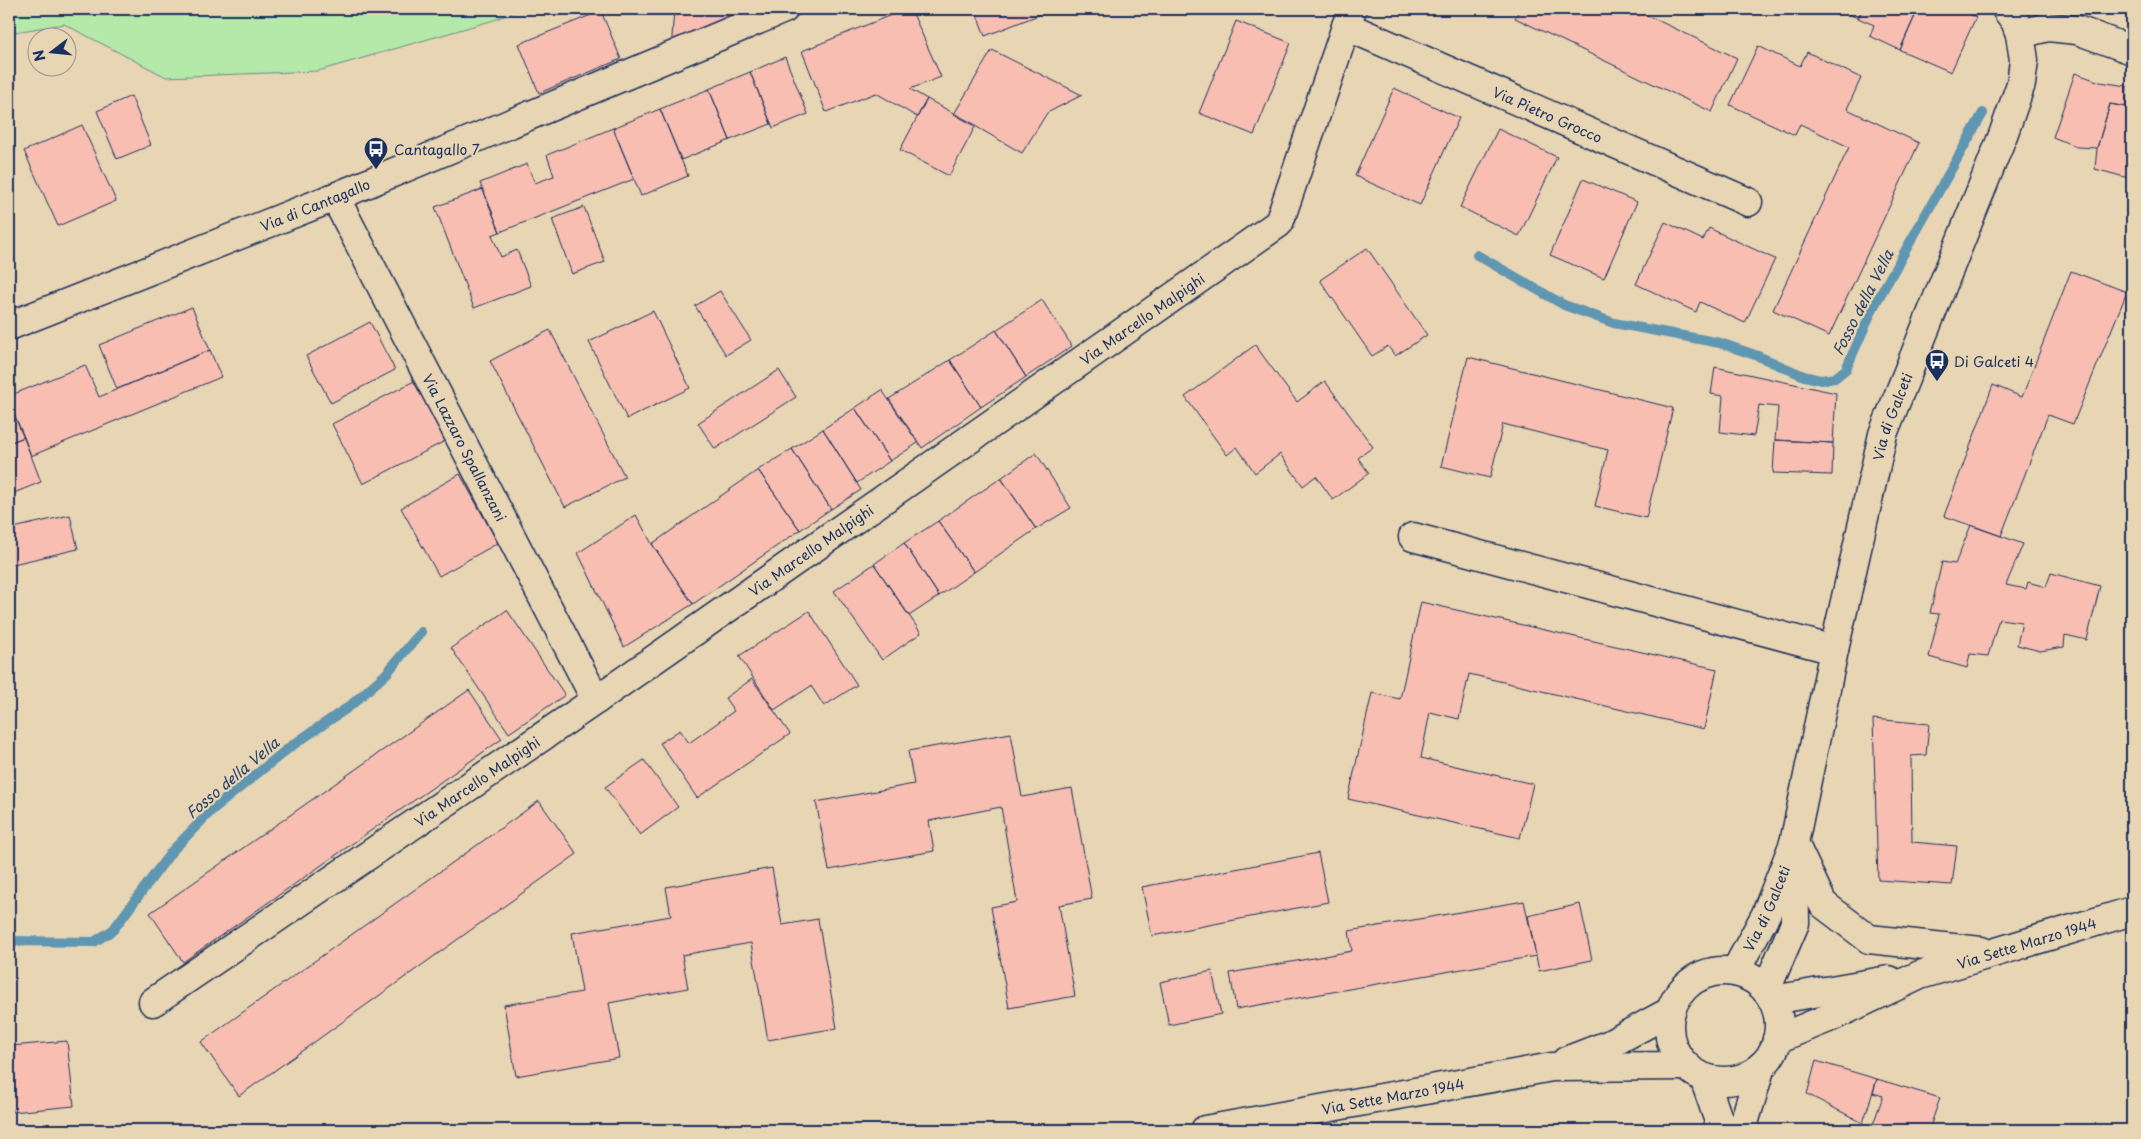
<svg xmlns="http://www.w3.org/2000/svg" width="2141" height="1139" font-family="'Playpen Sans',sans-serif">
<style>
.green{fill:#b4e9aa;stroke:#688c84}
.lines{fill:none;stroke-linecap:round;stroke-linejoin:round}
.stream{stroke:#5f96b2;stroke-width:10}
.building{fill:#f8beb1;stroke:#1b2f5e}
.minor-casing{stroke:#1b2f5e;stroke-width:31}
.minor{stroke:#e8d5b3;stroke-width:28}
.labels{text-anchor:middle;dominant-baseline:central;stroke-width:4.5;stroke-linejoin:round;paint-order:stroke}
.street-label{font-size:14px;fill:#1b2f5e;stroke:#e8d5b3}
.poi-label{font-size:14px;fill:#1b2f5e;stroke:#e8d5b3;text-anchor:start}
.water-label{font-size:15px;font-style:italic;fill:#26406c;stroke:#e8d5b3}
</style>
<rect width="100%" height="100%" fill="#e8d5b3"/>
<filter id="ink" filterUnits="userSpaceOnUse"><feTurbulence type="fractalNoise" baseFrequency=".02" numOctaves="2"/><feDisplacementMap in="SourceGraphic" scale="10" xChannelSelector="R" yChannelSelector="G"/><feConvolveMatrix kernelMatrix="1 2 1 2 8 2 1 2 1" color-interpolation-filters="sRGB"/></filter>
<g filter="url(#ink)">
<path class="green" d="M9,9H521L494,20L318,71L166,77L64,24L9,33Z"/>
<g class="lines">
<path class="stream" d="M1477,255L1564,305L1614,323L1720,343L1758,356L1804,376L1821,380L1835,378L1846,369L1874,306L1983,113
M9,941L94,942L113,930L172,851L212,810L290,747L350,706L386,674L421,632"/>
</g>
<path class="building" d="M674,9H771L671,51Z
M906,9H911L941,77L910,89L927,99L917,117L876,93L826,112L802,51Z
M975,9H1054L985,36Z
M1520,9H1634L1737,58L1712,112L1515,18Z
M1836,9H1863L1858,18Z
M1863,9H1918L1900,50L1870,36L1874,25L1858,18Z
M1918,9H1957L1976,17L1951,72L1900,50Z
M601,11L621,59L539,93L519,44Z
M1236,21L1291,43L1254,135L1199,113Z
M1758,46L1800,66L1807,52L1861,78L1847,109L1919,143L1829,336L1773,310L1849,147L1800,124L1795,135L1730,105Z
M992,50L1082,95L1047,113L1022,153L954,114Z
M785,57L808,114L773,128L750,72Z
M750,72L771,124L730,140L709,89Z
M2075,73L2100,82L2127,86L2126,107L2110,104L2097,148L2077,147L2053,137Z
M1394,88L1459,118L1420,205L1355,176Z
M709,89L730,140L681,160L660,109Z
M131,96L151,145L117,159L97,111Z
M927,99L976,125L949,176L900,150Z
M2110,104L2132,108V179L2095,169L2097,148Z
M660,109L688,176L641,196L613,128Z
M82,125L116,201L58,226L24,151Z
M613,128L634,179L500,232L480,183L527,164L535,183L554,176L547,155Z
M1498,129L1557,157L1519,236L1460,207Z
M1583,179L1637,202L1604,278L1550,255Z
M483,189L500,232L492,235L501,257L517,250L531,286L474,308L435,207Z
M584,207L605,262L572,274L552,219Z
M2132,210V228L2127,226Z
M1665,222L1703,240L1709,228L1775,259L1745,323L1700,302L1696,312L1636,284Z
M1367,248L1427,335L1395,356L1388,346L1372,356L1320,280Z
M2071,271L2127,292L2073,424L2048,415L2001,536L1944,516L1993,385L2022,397Z
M720,291L751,340L726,355L695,306Z
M1042,300L1072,346L1026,377L996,330Z
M192,307L210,350L117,389L99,345Z
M653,311L690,388L627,419L589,342Z
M370,322L395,370L331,403L306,356Z
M550,330L625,477L565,507L490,361Z
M996,330L1026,377L981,407L950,360Z
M1255,345L1297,402L1325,381L1373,447L1358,458L1369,473L1333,500L1316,476L1303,486L1280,454L1255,473L1237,447L1227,455L1185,397Z
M210,350L221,377L31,456L9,402V396L85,365L99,397Z
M1468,357L1673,408L1646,518L1595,506L1608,450L1503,424L1490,478L1441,466Z
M950,360L981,407L922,448L889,399Z
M1715,367L1836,393L1833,443L1775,440L1778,407L1759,405L1754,436L1720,432L1723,396L1711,394Z
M779,370L796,397L715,449L698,423Z
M416,380L447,440L363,484L332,424Z
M882,390L918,443L890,461L855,408Z
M9,402L24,437L9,443Z
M855,408L890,461L857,483L823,429Z
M823,429L861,490L831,509L792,449Z
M24,437L41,482L9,495V443Z
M1775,440L1833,443L1832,475L1773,473Z
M792,449L831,509L800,530L758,470Z
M1036,453L1071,508L1036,529L1001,478Z
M758,470L800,530L693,604L652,544Z
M460,474L498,543L439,576L401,508Z
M1001,478L1036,529L974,572L938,521Z
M70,515L78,549L9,565V529Z
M636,515L652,544L693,604L624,647L578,553Z
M938,521L974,572L939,596L904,543Z
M1971,525L2023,544L2006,585L2026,589L2028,582L2046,587L2051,573L2100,586L2087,640L2065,635L2064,647L2040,651L2017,645L2022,622L1999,619L1988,656L1970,654L1967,668L1929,657L1939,614L1930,613L1942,562L1955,564Z
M904,543L939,596L909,616L874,564Z
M874,564L921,633L882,660L834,591Z
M1421,602L1717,669L1704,729L1469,674L1459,719L1430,712L1421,758L1533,784L1520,838L1348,799L1372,693L1400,699Z
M507,610L565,695L509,733L451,648Z
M809,611L857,685L824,706L811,686L774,710L739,656Z
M752,679L790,734L697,798L660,743L680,730L689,743L734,711L725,698Z
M469,690L502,739L183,962L150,913Z
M1873,719L1929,724L1926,755L1911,756L1912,842L1957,846L1952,885L1878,880Z
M1011,733L1022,797L1072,788L1092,899L1059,905L1075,996L1009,1008L991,907L1017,902L1001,807L929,821L934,851L829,870L816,802L914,784L908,751Z
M644,760L678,807L640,835L605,787Z
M539,801L577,854L239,1096L201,1042Z
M1318,853L1328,902L1152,936L1142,887Z
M772,868L782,925L818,919L837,1028L768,1040L751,943L682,955L688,988L609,1003L619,1058L516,1076L504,1005L582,992L572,933L671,916L666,887Z
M1524,901L1536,956L1236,1009L1230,973L1352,951L1349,931Z
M1580,904L1592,960L1539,971L1528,916Z
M1212,971L1221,1014L1169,1025L1160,982Z
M9,1029L11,1046L67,1041L74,1106L12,1112L9,1097Z
M1816,1061L1877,1079L1863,1123L1807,1094Z
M1877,1079L1940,1098L1929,1130H1871L1883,1096L1873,1093Z"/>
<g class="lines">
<defs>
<g id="minor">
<path id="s1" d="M1346,26L1748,202"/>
<path d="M2020,34L2048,27L2077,30L2132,50"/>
<path id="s2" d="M335,197L596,700"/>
<path id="s3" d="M9,326L335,197L784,9"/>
<path d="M1413,537L1834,650"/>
<path d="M1794,843L1823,904L1869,939L1981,951"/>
<circle cx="1724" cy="1026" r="55"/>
<path id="s4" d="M1735,972L1766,914L1794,843L1834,650L1883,434L2003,135L2021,84L2024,60L2020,34L2015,21L2006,9"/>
<path d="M1766,990L1795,923L1794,857"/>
<path d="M1773,1000L1889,980"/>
<path id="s5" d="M153,1002L596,700L1279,223L1352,9"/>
<path id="s6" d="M1777,1039L1831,1017L1920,975L2132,911"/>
<path d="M1566,1061L1610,1044L1671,1011"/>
<path d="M1704,1078L1722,1130"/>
<path id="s7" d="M1205,1130L1552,1067L1686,1066"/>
<path d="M1742,1130L1761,1066"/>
</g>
</defs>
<use href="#minor" class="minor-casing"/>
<use href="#minor" class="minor"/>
</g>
</g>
<defs>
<symbol id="bus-pin" viewBox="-11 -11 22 30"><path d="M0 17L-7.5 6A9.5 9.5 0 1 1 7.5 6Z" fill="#1b2f5e" stroke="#e8d5b3"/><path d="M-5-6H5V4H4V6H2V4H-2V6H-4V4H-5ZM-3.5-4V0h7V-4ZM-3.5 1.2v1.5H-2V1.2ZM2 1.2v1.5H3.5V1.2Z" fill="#fff"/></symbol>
</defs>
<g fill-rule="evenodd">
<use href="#bus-pin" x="362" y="135" width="28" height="38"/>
<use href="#bus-pin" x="1923" y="347" width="28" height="38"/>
</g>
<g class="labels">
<g class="street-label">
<text stroke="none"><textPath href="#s1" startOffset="220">Via Pietro Grocco</textPath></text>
<text stroke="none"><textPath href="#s3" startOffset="329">Via di Cantagallo</textPath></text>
<text stroke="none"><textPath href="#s5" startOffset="1202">Via Marcello Malpighi</textPath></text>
<text stroke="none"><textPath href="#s4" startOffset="580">Via di Galceti</textPath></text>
<text stroke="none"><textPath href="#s2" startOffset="282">Via Lazzaro Spallanzani</textPath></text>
<text stroke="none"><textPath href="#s5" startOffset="798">Via Marcello Malpighi</textPath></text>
<text stroke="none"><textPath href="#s5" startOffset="392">Via Marcello Malpighi</textPath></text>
<text stroke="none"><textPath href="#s4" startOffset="71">Via di Galceti</textPath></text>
<text stroke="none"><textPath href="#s6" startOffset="268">Via Sette Marzo 1944</textPath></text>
<text stroke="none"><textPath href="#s7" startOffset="191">Via Sette Marzo 1944</textPath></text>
</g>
<g class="poi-label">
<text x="394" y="149">Cantagallo 7</text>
<text x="1954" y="361">Di Galceti 4</text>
</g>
<g class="water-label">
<text transform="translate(1862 302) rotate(-63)">Fosso della Vella</text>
<text transform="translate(232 777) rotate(-40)">Fosso della Vella</text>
</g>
</g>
<rect width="2141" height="1139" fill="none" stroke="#e8d5b3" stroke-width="30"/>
<rect x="15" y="15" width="2111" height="1109" fill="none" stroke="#1b2f5e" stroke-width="2" filter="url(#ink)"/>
<g transform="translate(52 52) rotate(254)"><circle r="24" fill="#e8d5b3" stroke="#969391"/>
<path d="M0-4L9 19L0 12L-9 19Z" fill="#1b2f5e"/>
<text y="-8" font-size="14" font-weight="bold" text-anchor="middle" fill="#1b2f5e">N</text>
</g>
</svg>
